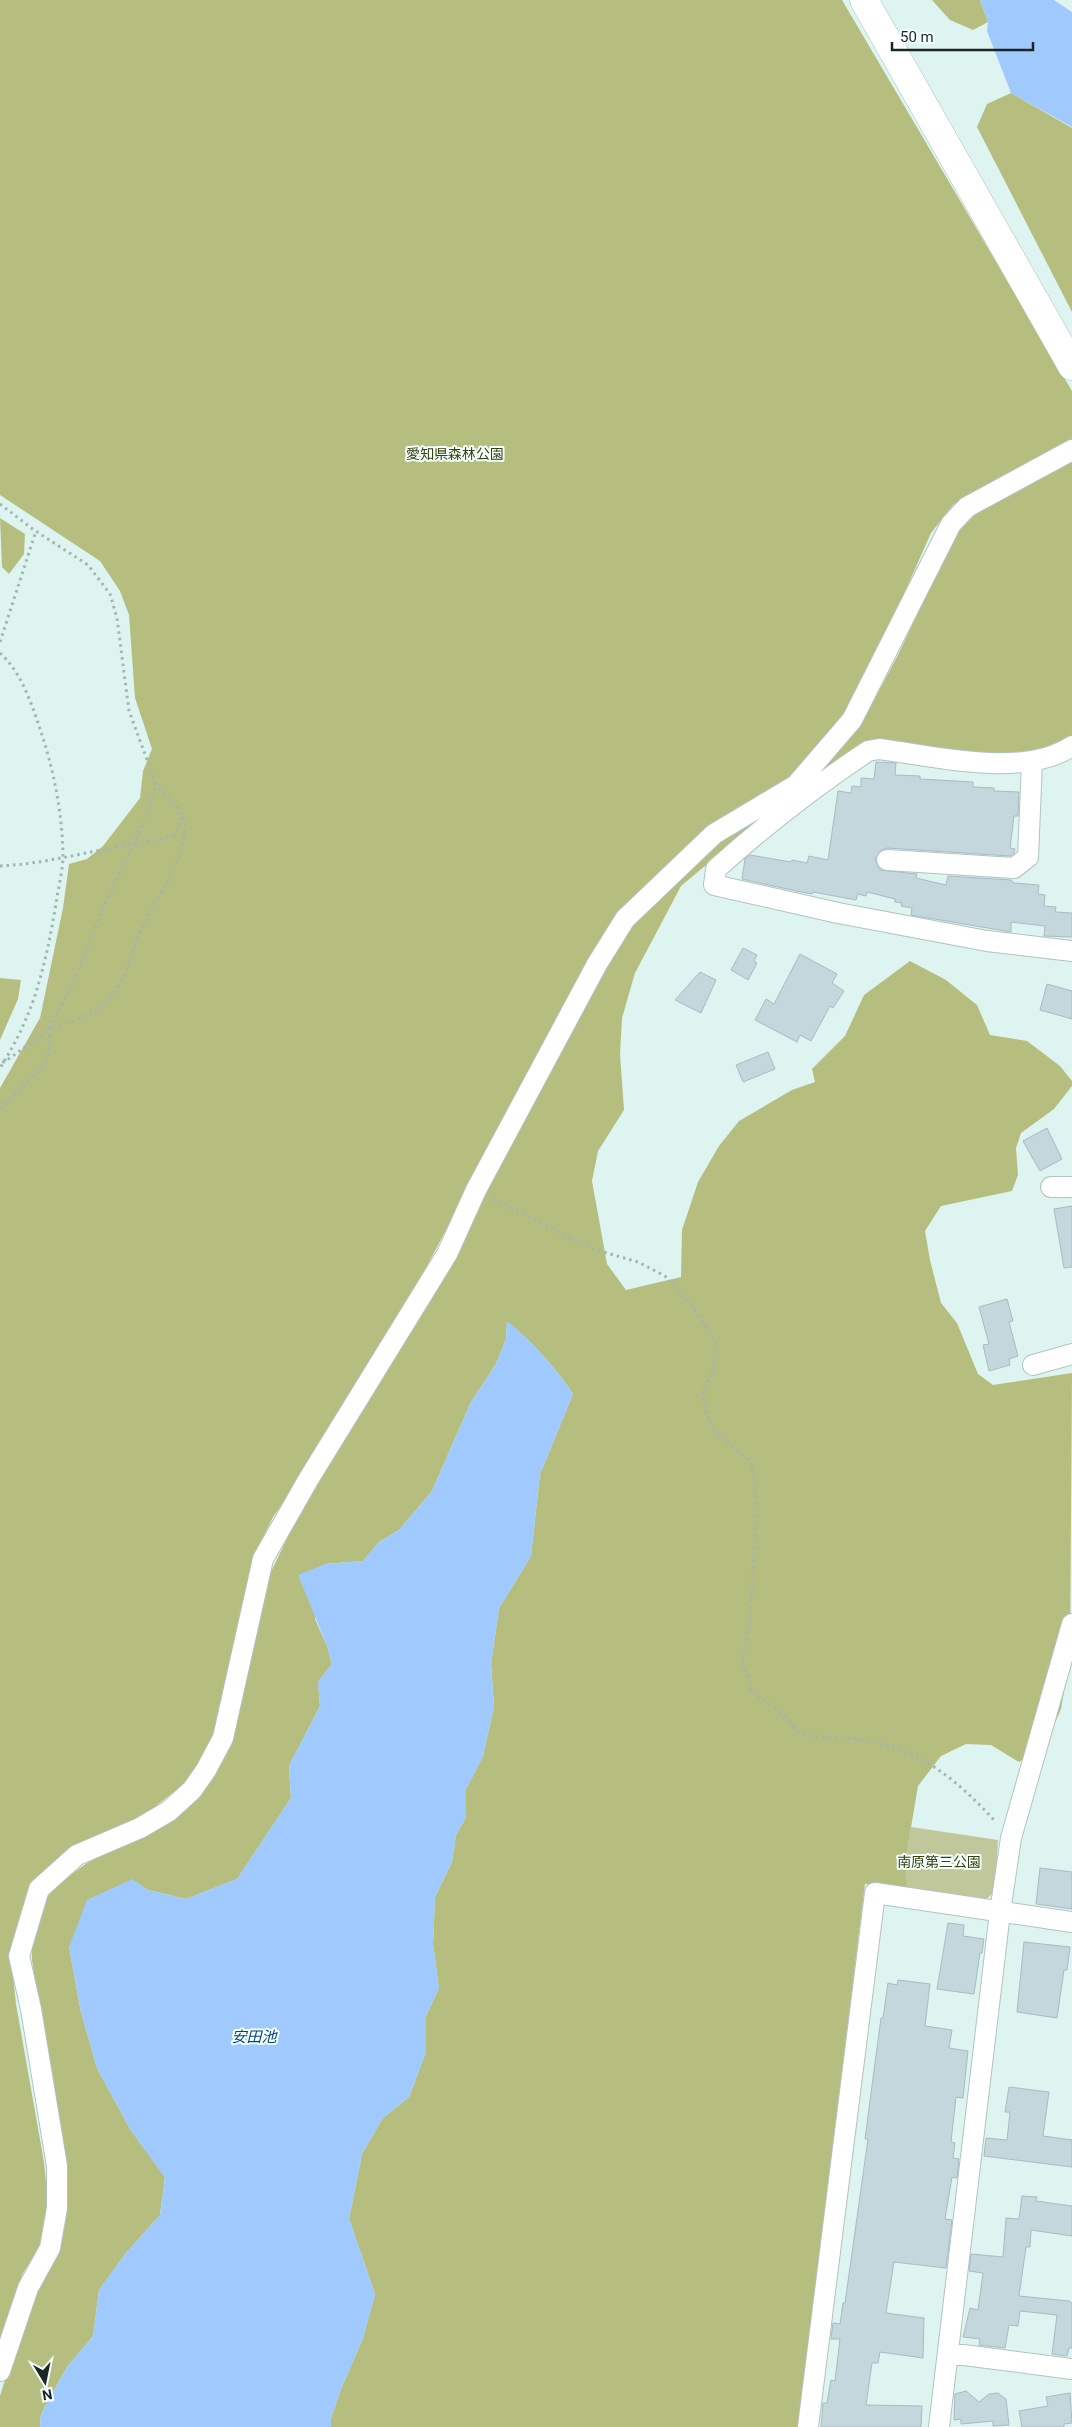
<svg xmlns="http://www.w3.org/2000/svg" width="1072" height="2427" font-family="Roboto,'Noto Sans JP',sans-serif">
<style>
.green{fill:#c0c79b}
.forest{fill:#b5be7f}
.water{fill:#a0cafd}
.building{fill:#c3d7dd;stroke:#a8bbc1}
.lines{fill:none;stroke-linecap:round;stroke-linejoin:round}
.street-casing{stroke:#b0c4c1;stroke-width:22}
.secondary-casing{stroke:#b0c4c1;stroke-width:29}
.path{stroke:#a3b5b2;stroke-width:3;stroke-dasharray:2.5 4;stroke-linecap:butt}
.street{stroke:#fff;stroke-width:20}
.secondary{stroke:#fff;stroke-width:28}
.labels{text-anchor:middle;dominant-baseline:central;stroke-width:4;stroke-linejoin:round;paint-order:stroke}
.park-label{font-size:14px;fill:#3a3f0f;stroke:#f2fffd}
.water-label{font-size:15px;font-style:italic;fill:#07437f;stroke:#f2fffd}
</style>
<rect width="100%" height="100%" fill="#def4f0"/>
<path class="green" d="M911,1827L998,1840L995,1892L986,1899L907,1890L906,1857Z"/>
<path class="forest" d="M0,0H842L1072,391V443L1042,461L953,505L931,533L887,632L841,720L791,782L715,826L638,892L619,913L594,949L407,1304L302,1476L273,1517L255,1553L248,1596L216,1732L196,1771L179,1788L147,1813L74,1849L30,1884L15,1933L11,1958L16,2004L44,2162L48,2203L45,2238L22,2275L0,2344V1088L40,1018L63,908L69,864L87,859L103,846L140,798L143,771L152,749L135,698L129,615L120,591L100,561L0,495Z
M932,0H980L988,22L973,30L950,20Z
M1011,93L1072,128V312L977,127L987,104Z
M1072,459V741L1021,759L876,743L821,772L870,708L898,655L953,539C982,499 1030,481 1072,459Z
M0,518L25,534L24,554L9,574L2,567Z
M776,810L737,839L681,886L635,973L622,1018L620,1054L624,1110L598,1151L592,1181L607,1264L626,1290L681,1277L682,1230L698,1182L719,1146L739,1121L792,1090L815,1082L812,1069L845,1036L864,995L910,961L946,980L977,1005L990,1035L1027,1041L1060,1066L1072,1081V1086L1054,1109L1021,1133L1016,1148L1018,1175L1012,1191L941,1206L925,1231L930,1260L941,1303L957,1323L978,1374L993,1385L1072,1373L1070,1657L1061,1709L1045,1746L1019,1762L991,1745L966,1744L941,1756L918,1786L906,1857L907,1889L865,1884L798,2427H331V2418L341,2389L363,2338L375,2294L349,2219L362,2154L382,2119L409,2097L426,2052V2016L439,1988L433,1944L435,1897L452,1862L456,1835L466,1817V1789L483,1756L494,1706L491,1664L499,1608L531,1556L540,1474L573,1394C554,1366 533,1342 507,1322L506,1339L496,1364L471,1402L432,1491L399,1530L379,1542L363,1561L325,1564L315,1619L327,1646L332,1664L318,1682L320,1706L289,1766L291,1798L237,1879L186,1899L148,1890L132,1880L69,1947L81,2012L97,2068L130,2129L165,2177L160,2215L126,2253L99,2290L93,2336L67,2367L41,2414L40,2427H0V2396L27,2309L57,2250L39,2007L32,1960L31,1935L44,1901L58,1884L87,1863L150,1830L204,1790L266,1582L314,1483L422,1315L492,1177L635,917L708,848L737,828Z
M0,978L21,980L18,999L0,1040Z"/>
<path class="water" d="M980,0H1054L1072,12V127L1011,93L987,31L988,22Z
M507,1321C533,1342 554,1366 573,1394L540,1474L531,1556L499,1608L491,1664L494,1706L483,1756L466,1789V1817L456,1835L452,1862L435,1897L433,1944L439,1988L426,2016V2052L409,2097L382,2119L362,2154L349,2219L375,2294L363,2338L341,2389L331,2418V2427H40L41,2414L67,2367L93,2336L99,2290L126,2253L160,2215L165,2178L130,2129L97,2068L81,2012L69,1947L87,1900L132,1879L148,1890L186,1899L237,1879L291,1798L289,1766L320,1706L318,1682L332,1664L327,1646L298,1575L325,1564L363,1561L379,1542L399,1530L432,1491L471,1402L496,1364L506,1339Z"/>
<path class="building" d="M876,762L896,763L895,775L920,776V779L973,782V787L994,788V791L1019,792L1018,816H1014L1010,848L1015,849L1014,853L1010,856L887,848L881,850L875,859L880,870L917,874L916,878L946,885L948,876L1011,880L1014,883L1039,885L1038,894L1045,895L1044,906L1056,907L1055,912L1072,913V937L1044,936L1045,926L1011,922V932L911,915L912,908L901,906L902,903L895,902V899L867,892L866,896L858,894L856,900L813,892L812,894L796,891L742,879L745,859L750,855L791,862L792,860L807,863L809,856L828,860L838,791L851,793L852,786L861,787V778L874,779Z
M743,948L757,955L754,961L757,963L748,980L731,970Z
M800,954L837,974L832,983L844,991L833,1008L830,1006L811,1041L800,1035L797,1042L755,1020L766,999L774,1004Z
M700,972L716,980L701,1013L675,1000Z
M1047,984L1072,991V1019L1040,1010Z
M768,1052L775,1069L743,1082L736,1065Z
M1047,1128L1062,1159L1040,1171L1023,1141Z
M1072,1206V1267L1064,1268L1054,1209Z
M1007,1299L1013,1321L1009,1322L1018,1356L1009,1359L1010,1365L989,1371L983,1345L989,1344L979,1307Z
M1040,1868L1072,1872V1909L1036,1904Z
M948,1923L964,1925L963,1936L984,1939L982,1953H980L974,1994L937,1989Z
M1024,1942L1070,1947L1067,1970H1064L1057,2018L1017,2012Z
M898,1980L930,1984L925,2026L952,2030L949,2048L968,2051L963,2098L956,2097L951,2142L955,2143L953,2158L959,2159L957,2178L952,2177L945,2219L952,2220L946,2268L894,2262L886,2313L924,2318L923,2358L880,2352L878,2363H872L866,2405L922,2406L921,2427H821L823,2403H827L831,2380L835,2381L840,2339H831L833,2323L840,2324L843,2303H845L868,2139H865L881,2018H883L888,1983L897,1985Z
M1009,2087L1049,2092L1043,2136L1072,2140V2167L984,2156L986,2138L1007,2140L1010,2112H1005Z
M1022,2196L1037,2197L1036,2201L1072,2206V2236L1031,2230L1030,2247H1026L1019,2296L1069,2301L1072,2303V2348H1069L1067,2356L1052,2354L1057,2315L1020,2311L1018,2326L1009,2325L1005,2348L979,2345L980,2339L963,2337L970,2308L978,2310L983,2273L969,2271L971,2254L1003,2257L1006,2218L1019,2219Z
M966,2391L979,2402L989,2394L998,2393L1006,2399L1009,2425L993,2426V2421L961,2424V2419L954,2420L955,2394Z
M1070,2393L1072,2423L1064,2424V2427H1022L1019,2411L1048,2406L1046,2397Z"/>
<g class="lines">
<defs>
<path id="street" d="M1072,746C1022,779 935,756 879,749L868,751C814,787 764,826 716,869L714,885L838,913L987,941L1072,951
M887,860L1014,868L1028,857L1032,762
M1051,1187H1072
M1033,1365L1072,1354
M948,2353L1072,2369
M0,2371L28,2288L50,2248L57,2208V2166L31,2009L19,1956L39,1889L77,1855L140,1828L169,1811L192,1790L206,1770L223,1738L263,1559L308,1480L447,1254L476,1190L597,964L625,919L714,834L796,785L852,720L951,524L967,507L1072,450
M808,2427L875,1893L1072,1922
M939,2427L1000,1912L1011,1838L1072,1624"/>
<path id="secondary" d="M864,0L1072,366"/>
</defs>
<use href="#street" class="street-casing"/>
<use href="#secondary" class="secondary-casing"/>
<path class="path" d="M0,504L34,530L88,565L110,594L117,618L129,711L156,784L144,822L105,904L71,988L50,1027L41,1036L4,1062L0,1061
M0,642L36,531
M0,653C21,672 31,702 40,729C54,770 62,812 63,855C63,871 58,888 56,904C45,967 35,1013 0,1068
M0,866C42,864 82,853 122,846C141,842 157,841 175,835L182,817
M0,1109L43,1066L49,1054L50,1027C69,1024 94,1014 108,1000C127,981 130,955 140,932C152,905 187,856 185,827C184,810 167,796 156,784
M493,1199L593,1249L638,1262L665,1276L690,1303L716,1343L713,1373L702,1391L706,1412L713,1430L751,1462L755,1483V1542L750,1616L742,1663L747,1674L751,1692C766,1701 778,1709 790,1722C793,1726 796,1731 800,1733C823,1740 846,1736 869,1741C922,1750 960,1783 995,1821"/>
<use href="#street" class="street"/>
<use href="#secondary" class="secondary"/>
</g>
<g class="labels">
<g class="park-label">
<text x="455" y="454">愛知県森林公園</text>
<text x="939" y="1862">南原第三公園</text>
</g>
<g class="water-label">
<text x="254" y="2037">安田池</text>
</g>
</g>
<g transform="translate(45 2382) rotate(170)" stroke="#f2fffd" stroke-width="4" paint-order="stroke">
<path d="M0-4L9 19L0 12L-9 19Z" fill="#1d2524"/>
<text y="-8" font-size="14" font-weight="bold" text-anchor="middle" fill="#1d2524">N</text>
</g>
<path d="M892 42v8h141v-8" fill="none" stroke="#1d2524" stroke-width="2.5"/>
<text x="900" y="42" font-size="15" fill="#1d2524" stroke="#f2fffd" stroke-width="4" paint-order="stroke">50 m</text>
</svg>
